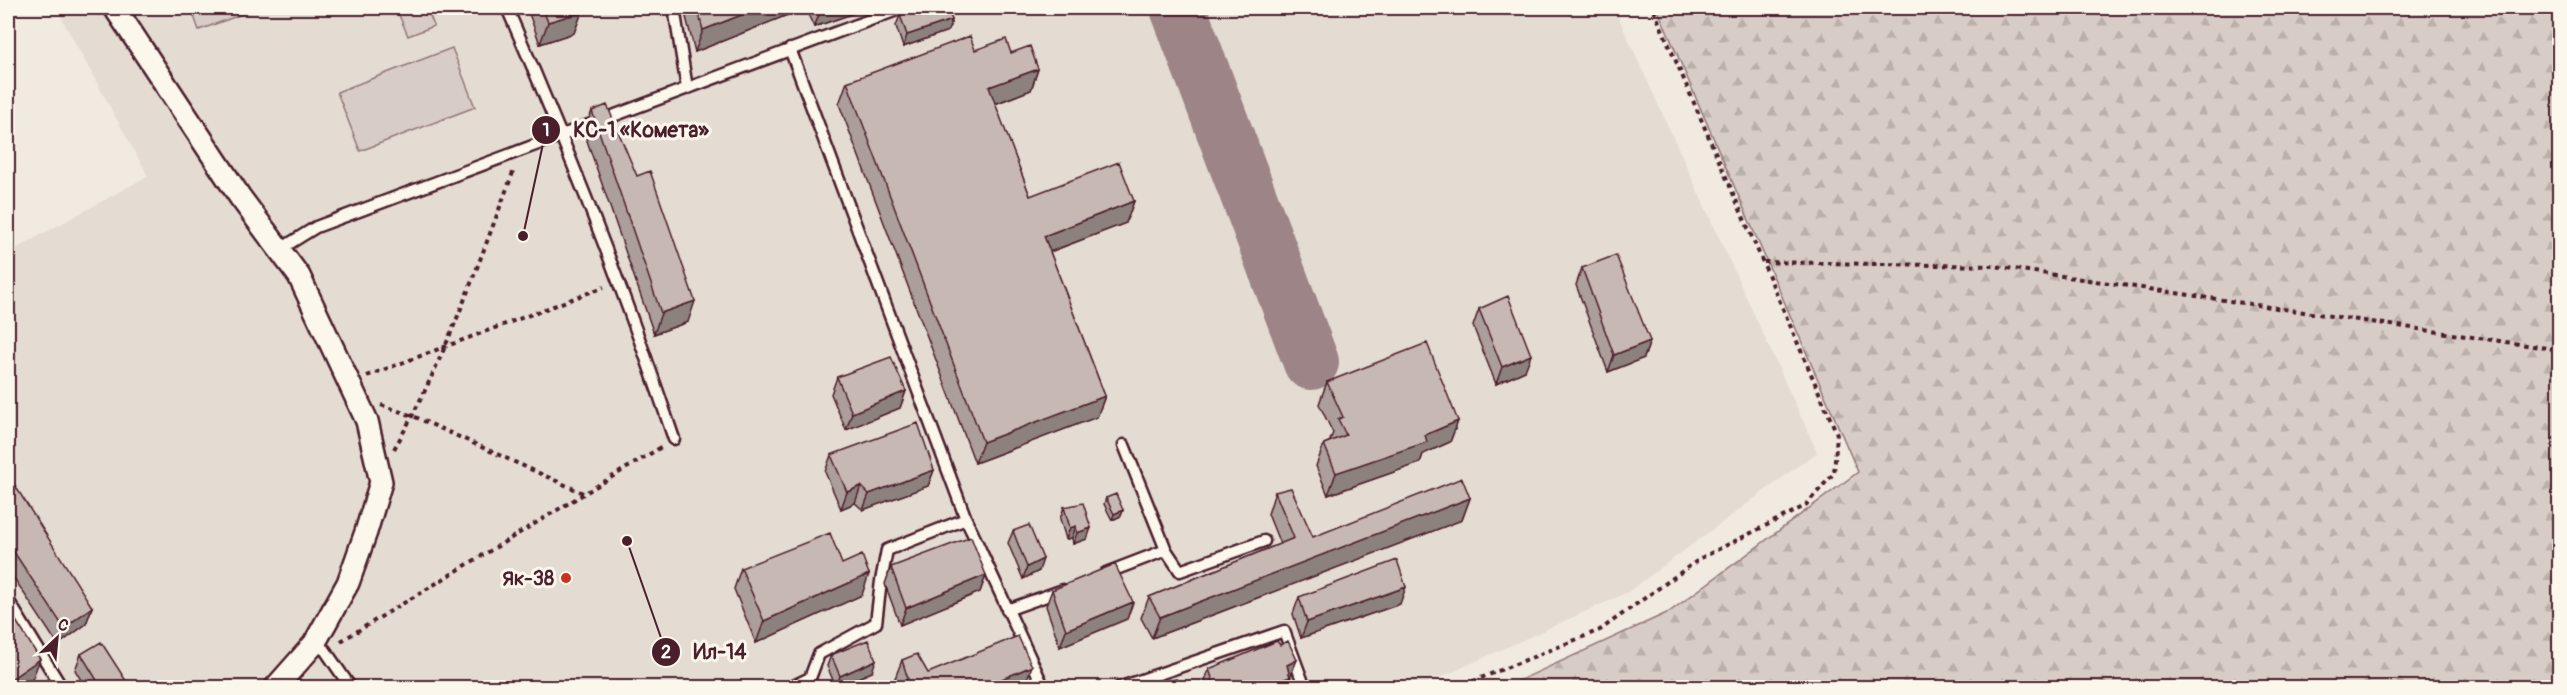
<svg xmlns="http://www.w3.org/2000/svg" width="2567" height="695" font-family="Pangolin,sans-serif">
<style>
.built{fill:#e4dbd2}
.forest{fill:url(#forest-firs);stroke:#917678;stroke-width:1.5}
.garden{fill:#d8ccc6;stroke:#917678;stroke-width:1.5}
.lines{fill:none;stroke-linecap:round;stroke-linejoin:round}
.taxiway{stroke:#9d8486;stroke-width:56}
.lane-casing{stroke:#4a1f2b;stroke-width:15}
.street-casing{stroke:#4a1f2b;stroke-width:26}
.path{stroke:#4a1f2b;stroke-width:4;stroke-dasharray:4.5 4.5;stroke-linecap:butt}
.lane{stroke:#fbf7ec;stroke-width:10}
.street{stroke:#fbf7ec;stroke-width:21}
.wall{fill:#ac9e9a;stroke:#4a1f2b;stroke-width:1.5}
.shaded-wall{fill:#8c817d;stroke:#4a1f2b;stroke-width:1.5}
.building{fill:#c8b8b3;stroke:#4a1f2b;stroke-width:1.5}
.poi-dot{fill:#c8321e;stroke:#fbf7ec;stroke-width:2}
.labels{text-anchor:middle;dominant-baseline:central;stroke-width:6;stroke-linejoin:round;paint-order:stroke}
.poi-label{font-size:20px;font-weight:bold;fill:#4a1f2b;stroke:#fbf7ec;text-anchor:end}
.leader{fill:none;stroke:#4a1f2b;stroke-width:2}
.callout-dot{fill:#4a1f2b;stroke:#fbf7ec;stroke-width:2}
.mark-label{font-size:18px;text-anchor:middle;font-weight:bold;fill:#fff}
.callout-label{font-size:21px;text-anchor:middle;font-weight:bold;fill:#4a1f2b;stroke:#fbf7ec;stroke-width:6;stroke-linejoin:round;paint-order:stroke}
</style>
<defs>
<pattern id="forest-firs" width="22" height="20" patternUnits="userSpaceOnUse" patternTransform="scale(1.5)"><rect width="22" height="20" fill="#d8ccc6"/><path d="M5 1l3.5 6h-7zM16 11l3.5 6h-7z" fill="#bbafaa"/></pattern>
</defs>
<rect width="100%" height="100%" fill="#f0eae0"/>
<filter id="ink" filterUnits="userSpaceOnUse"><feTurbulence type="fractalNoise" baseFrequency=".0167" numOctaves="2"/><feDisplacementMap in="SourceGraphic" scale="12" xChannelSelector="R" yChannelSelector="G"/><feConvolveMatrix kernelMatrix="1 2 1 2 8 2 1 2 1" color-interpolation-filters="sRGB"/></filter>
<g filter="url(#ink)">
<path class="built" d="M56,8H1614L1817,452L1628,592L1419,687L8,688V253L148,176Z"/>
<path class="forest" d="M1657,8H2559V687H1505L1669,612L1858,472Z"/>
<path class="garden" d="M191,8H259L199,30Z
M396,8H427L434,26L408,36Z
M452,48L475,107L360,151L337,92Z"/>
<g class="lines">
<path class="taxiway" d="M1178,8L1311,362"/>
<defs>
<path id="lane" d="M507,8C569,149 625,293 674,439
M674,8L687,88
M790,49L966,519
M279,250L316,227L902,8
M1124,445L1166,550L1180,571L1264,541
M1106,573L1166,550
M8,600L62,688
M1007,610L1063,590
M314,644L325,650L351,688
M789,688L810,678L819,654L876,623L881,581L887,550L966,519L1044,688
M1118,688L1284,631L1305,688"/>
<path id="street" d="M115,8L240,197L299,276L367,421L381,482L366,532L348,583L314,644L275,688"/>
</defs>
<use href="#lane" class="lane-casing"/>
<use href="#street" class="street-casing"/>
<path class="path" d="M1764,262L1994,266L2560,350
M367,376L604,287
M381,405L413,416L583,493
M394,449C445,361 478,264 514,170
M341,641L663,446
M1456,688L1600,630L1701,558L1805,506L1834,473L1837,434L1653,8"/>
<use href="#lane" class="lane"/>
<use href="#street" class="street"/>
</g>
<path class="wall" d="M527,8H590L581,11L582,12L574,33L540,44Z
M690,8H869L814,27L805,8L695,52L686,17Z
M900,15L952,20L948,31L903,47L896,26Z
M975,50L1011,53L1038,69L1031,90L995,104L1030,196L1134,201L1126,223L1050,252L1105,396L1097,417L975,463L839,104L847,82Z
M592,111L688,322L654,334L584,132Z
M1582,268L1650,341L1644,358L1608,372L1576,285Z
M1479,309L1525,371L1496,384L1473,326Z
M837,377L906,391L900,408L846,430L831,394Z
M1327,382L1458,421L1450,442L1423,454L1420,463L1328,495L1316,466L1324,444L1331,441L1330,440L1333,433L1319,404Z
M831,455L934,470L928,486L863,510L855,503L841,509L825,472Z
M8,488L92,607L86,624L58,645L8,569Z
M1275,492L1313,537L1470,498L1462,520L1152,638L1141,618L1149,597L1280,544L1268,514Z
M1106,498L1123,510L1121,516L1112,520L1104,504Z
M1064,507L1087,539L1073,544L1072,538L1066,539L1060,519Z
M1013,531L1039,571L1023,579L1008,543Z
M842,564L862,595L756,643L734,589L741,568Z
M891,567L986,575L980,592L900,625L885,584Z
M1052,590L1133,602L1127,619L1060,647L1046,606Z
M1299,597L1400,604L1301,638L1293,614Z
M81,654L130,687H85L75,670Z
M831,655L872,672L836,687L827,666Z
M902,660L928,673L1024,687L896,685L894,681Z
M1209,669L1291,677L1286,687H1203V686Z"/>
<path class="shaded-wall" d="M571,8H590L568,16Z
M759,8H805L695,52L703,30Z
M822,8H869L814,27Z
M582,12L574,33L540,44L548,22Z
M952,20L948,31L903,47L907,35Z
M1038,69L1031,90L981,109L989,87Z
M1134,201L1126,223L1036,257L1044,236Z
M695,301L688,322L654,334L661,313Z
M1650,341L1644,358L1608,372L1614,355Z
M1531,355L1525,371L1496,384L1502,367Z
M906,391L900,408L846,430L852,413Z
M1105,396L1097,417L975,463L983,442Z
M1458,421L1450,442L1423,454L1420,463L1328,495L1336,473Z
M934,470L928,486L863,510L869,494Z
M861,486L855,503L841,509L847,492Z
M1470,498L1462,520L1152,638L1160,617Z
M1123,510L1121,516L1112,520L1114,514Z
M1076,526L1072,538L1066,539L1070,528Z
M1091,528L1087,539L1073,544L1077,533Z
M1043,559L1039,571L1023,579L1027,567Z
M869,574L862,595L756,643L764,621Z
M986,575L980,592L900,625L906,608Z
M1406,587L1400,604L1301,638L1307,622Z
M1133,602L1127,619L1060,647L1066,630Z
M92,607L86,624L58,645L64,628Z
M40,659L32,680L21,687H8V681Z
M876,660L872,672L836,687L840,676Z
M1297,660L1286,687H1261L1287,665Z
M1032,666L1024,687H983Z"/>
<path class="building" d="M542,8H580L582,12L548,22Z
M697,8H759L703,30Z
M923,8H947L952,20L907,35L900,15Z
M970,36L975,50L1006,39L1011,53L1030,46L1038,69L989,87L1030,196L1119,162L1134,201L1044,236L1105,396L983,442L847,82Z
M607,105L637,176L650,171L695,301L661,313L592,111Z
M1616,255L1650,341L1614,355L1582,268Z
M1508,296L1531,355L1502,367L1479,309Z
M1427,343L1458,421L1425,435L1427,442L1336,473L1324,444L1346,435L1338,419L1343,417L1327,382Z
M891,357L906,391L852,413L837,377Z
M918,423L934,470L869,494L861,486L847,492L831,455Z
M1462,478L1470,498L1160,617L1149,597L1294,538L1275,492L1291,488L1313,537Z
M14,484L92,607L64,628L8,543V488Z
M1116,494L1123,510L1114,514L1106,498Z
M1083,503L1091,528L1077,533L1076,526L1070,528L1064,507Z
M1029,525L1043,559L1027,567L1013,531Z
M830,533L842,564L862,555L869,574L764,621L741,568Z
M971,537L986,575L906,608L891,567Z
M1397,560L1406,587L1307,622L1299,597Z
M1115,564L1133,602L1066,630L1052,590Z
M8,608L40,659L8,681Z
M1018,636L1032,666L983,687H891L908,679L902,660L917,654L928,673Z
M868,640L876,660L840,676L831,655Z
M1277,641L1280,645L1288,641L1297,660L1287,665L1290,677L1261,687H1215L1209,669Z
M101,642L130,687H101L81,654Z
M1176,679L1180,687H1153Z"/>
</g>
<circle class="poi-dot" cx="566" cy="578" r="6"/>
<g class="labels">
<g class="poi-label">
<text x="554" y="578">Як-38</text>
</g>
</g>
<path class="leader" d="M523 236L546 130M627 541L666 652"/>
<g class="callout-dot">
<circle cx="523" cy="236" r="6"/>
<circle cx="627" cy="541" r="6"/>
<circle cx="546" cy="130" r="15"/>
<circle cx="666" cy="652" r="15"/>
</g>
<g class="mark-label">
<text x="546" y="136">1</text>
<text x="666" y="658">2</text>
</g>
<g class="callout-label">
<text x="641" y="137">КС-1 «Комета»</text>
<text x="720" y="659">Ил-14</text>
</g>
<rect width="2567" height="695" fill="none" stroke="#fbf7ec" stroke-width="30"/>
<rect x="15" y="15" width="2537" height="665" fill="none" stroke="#4a1f2b" stroke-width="2" filter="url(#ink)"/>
<g transform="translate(57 638) rotate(26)" stroke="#fbf7ec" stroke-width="4.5" paint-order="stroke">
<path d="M0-4.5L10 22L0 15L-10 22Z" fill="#4a1f2b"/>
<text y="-9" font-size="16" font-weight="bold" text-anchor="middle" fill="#4a1f2b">С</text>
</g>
</svg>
